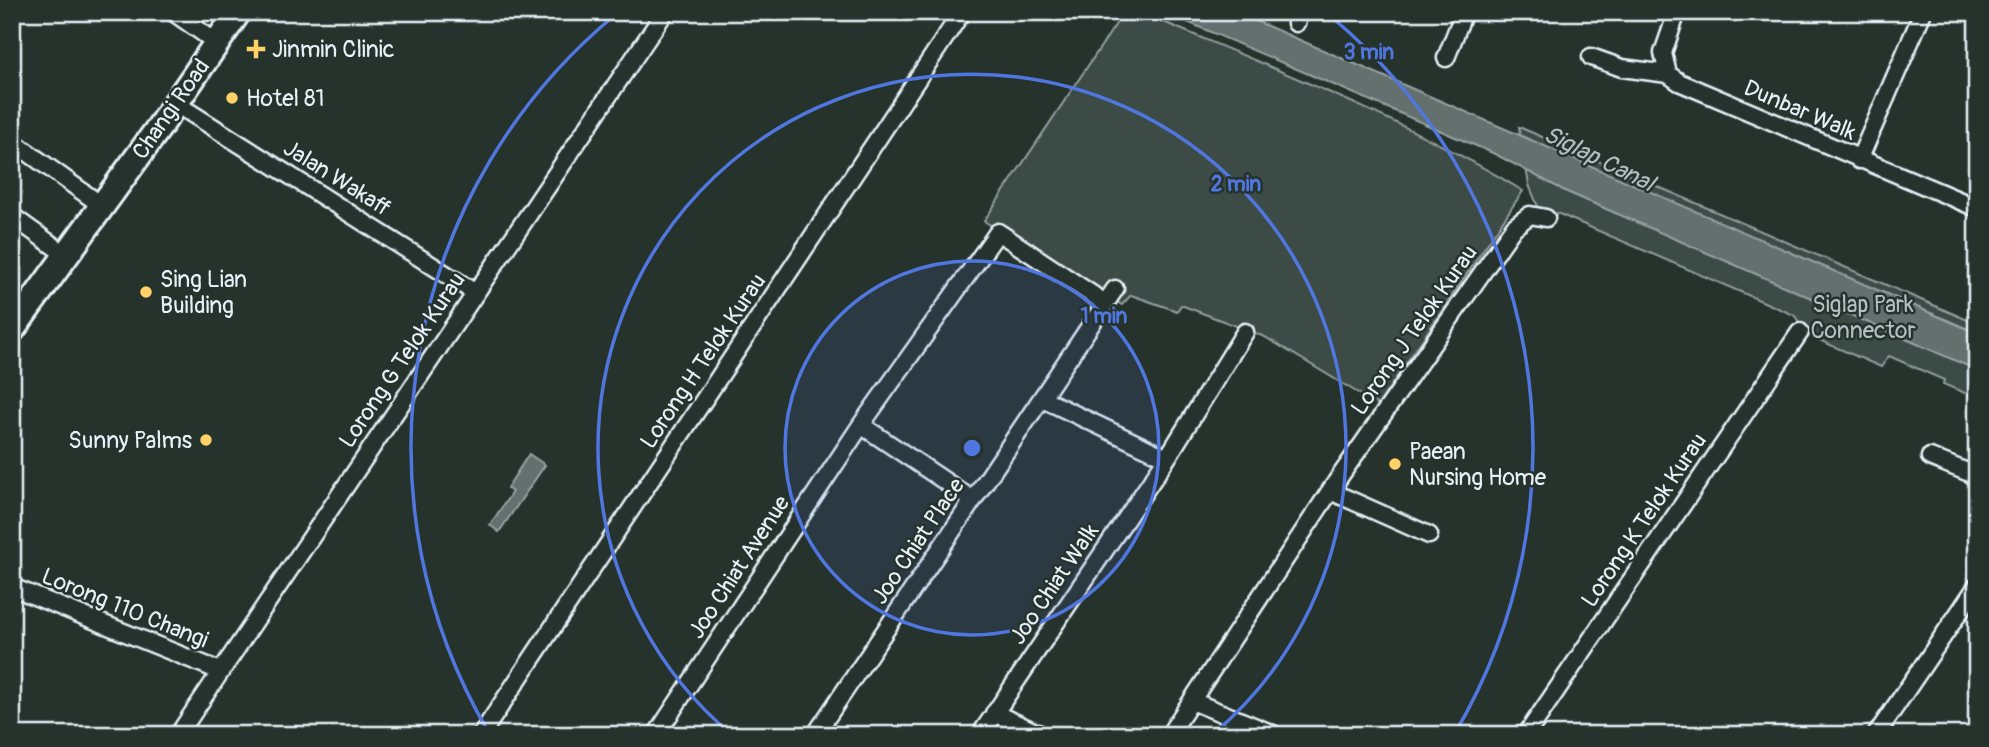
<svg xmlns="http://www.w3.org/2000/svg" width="1989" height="747" font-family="Pangolin,sans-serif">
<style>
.green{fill:#3e4b47;stroke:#939ea0;stroke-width:2}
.water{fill:#636f6d;stroke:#98a3a5;stroke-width:2}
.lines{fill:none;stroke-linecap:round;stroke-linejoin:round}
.minor-casing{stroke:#e8f1f8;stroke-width:21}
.primary-casing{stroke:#e8f1f8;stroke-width:30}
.minor{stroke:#26332d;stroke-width:16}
.primary{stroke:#26332d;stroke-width:24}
.ring{fill:none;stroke:#5077e0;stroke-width:3.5}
.poi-dot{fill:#ffd166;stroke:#26332d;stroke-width:2.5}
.labels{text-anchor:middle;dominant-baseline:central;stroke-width:5;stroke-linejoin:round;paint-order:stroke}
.poi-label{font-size:23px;fill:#e8f1f8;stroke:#26332d;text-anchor:start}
.street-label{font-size:23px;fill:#e8f1f8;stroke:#26332d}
.park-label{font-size:23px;fill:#b5bfc3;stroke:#26332d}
.water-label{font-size:24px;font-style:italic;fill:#b3bdc0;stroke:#26332d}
.centre{fill:#5077e0;stroke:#26332d;stroke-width:3.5}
.ring-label{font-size:21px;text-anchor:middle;font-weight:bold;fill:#5077e0;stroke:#26332d;stroke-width:5;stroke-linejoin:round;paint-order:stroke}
</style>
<rect width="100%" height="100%" fill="#26332d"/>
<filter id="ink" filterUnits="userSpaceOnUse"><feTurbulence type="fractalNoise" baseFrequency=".0143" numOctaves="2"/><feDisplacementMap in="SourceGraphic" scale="14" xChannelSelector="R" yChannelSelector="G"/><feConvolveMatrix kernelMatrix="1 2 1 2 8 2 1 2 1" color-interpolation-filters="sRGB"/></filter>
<g filter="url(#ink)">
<path class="green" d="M1124,12H1140C1269,67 1403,118 1523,191L1378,405L1265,337L1181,305L1177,311L1131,295L1122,305L984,221Z
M1519,127L1977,324V398L1943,384L1944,380L1889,356L1881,367L1812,337L1794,315L1557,213L1552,219L1541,214L1529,185Z"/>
<path class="water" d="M1164,12H1235L1977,333V370L1567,192L1495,154Z
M529,454L545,465L499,532L490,525L512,492L507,488Z"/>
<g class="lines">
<defs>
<path id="minor" d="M173,12L217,43
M1677,12L1663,53L1668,74L1679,82L1977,208
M1296,23L1300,12
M1591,57L1622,68L1668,74
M1446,58L1464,12
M175,103L474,292
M12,141L101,205
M1859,160L1923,12
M12,216L66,255
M1043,399L1167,458
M861,425L973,500
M1930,457L1977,476
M1330,491L1429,535
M12,587L220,671
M1192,701L1273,734
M994,713L1042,735
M178,735L665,12
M481,735L962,12
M656,735L861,425L998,232L1105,303
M815,735L1115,289
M980,735L1167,458L1245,332
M1169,735L1336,482L1514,227L1530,215L1546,218
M1526,735L1800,332
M1876,735L1977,586"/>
<path id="primary" d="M12,330L160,126L238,12"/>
</defs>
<use href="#minor" class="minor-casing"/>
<use href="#primary" class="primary-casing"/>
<use href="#minor" class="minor"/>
<use href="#primary" class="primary"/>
</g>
</g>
<circle cx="972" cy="448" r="187" fill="#5077e0" fill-opacity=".12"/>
<g class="ring">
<circle cx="972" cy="448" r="187"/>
<path d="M732 735A374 374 0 1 1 1212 735"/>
<path d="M489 733A561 561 0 0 1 615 15M1329 15A561 561 0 0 1 1455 733"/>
</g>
<g class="poi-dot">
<path d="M252.5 38.5h7v7h7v7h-7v7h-7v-7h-7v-7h7z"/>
<circle cx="232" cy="98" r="7"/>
<circle cx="146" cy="292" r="7"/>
<circle cx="206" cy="440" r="7"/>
<circle cx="1395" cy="464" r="7"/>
</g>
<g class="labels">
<g class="poi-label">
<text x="272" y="49">Jinmin Clinic</text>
<text x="246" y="98">Hotel 81</text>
<text x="160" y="279">Sing Lian<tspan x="160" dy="26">Building</tspan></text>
<text x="192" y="440" text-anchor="end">Sunny Palms</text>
<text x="1409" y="451">Paean<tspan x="1409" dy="26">Nursing Home</tspan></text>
</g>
<g class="street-label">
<text transform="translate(171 109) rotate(-55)">Changi Road</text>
<text transform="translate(1800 110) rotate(23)">Dunbar Walk</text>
<text transform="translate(337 178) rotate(32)">Jalan Wakaff</text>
<text transform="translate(1414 330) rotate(-55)">Lorong J Telok Kurau</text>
<text transform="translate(402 360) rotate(-56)">Lorong G Telok Kurau</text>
<text transform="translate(703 361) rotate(-56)">Lorong H Telok Kurau</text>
<text transform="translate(1644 520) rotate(-56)">Lorong K Telok Kurau</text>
<text transform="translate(918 541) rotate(-56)">Joo Chiat Place</text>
<text transform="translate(739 567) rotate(-57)">Joo Chiat Avenue</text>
<text transform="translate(1054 584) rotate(-56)">Joo Chiat Walk</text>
<text transform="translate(125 608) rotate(22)">Lorong 110 Changi</text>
</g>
<g class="park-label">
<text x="1863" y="304">Siglap Park<tspan x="1863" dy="26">Connector</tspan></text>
</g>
<g class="water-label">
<text transform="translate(1599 159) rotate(26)">Siglap Canal</text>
</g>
</g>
<circle cx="972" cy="448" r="10" class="centre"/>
<g class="ring-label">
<text x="1369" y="59">3 min</text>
<text x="1236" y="191">2 min</text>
<text x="1104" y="323">1 min</text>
</g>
<rect width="1989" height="747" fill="none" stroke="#26332d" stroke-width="42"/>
<rect x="21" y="21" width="1947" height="705" fill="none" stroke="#e8f1f8" stroke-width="2.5" filter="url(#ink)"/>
</svg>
